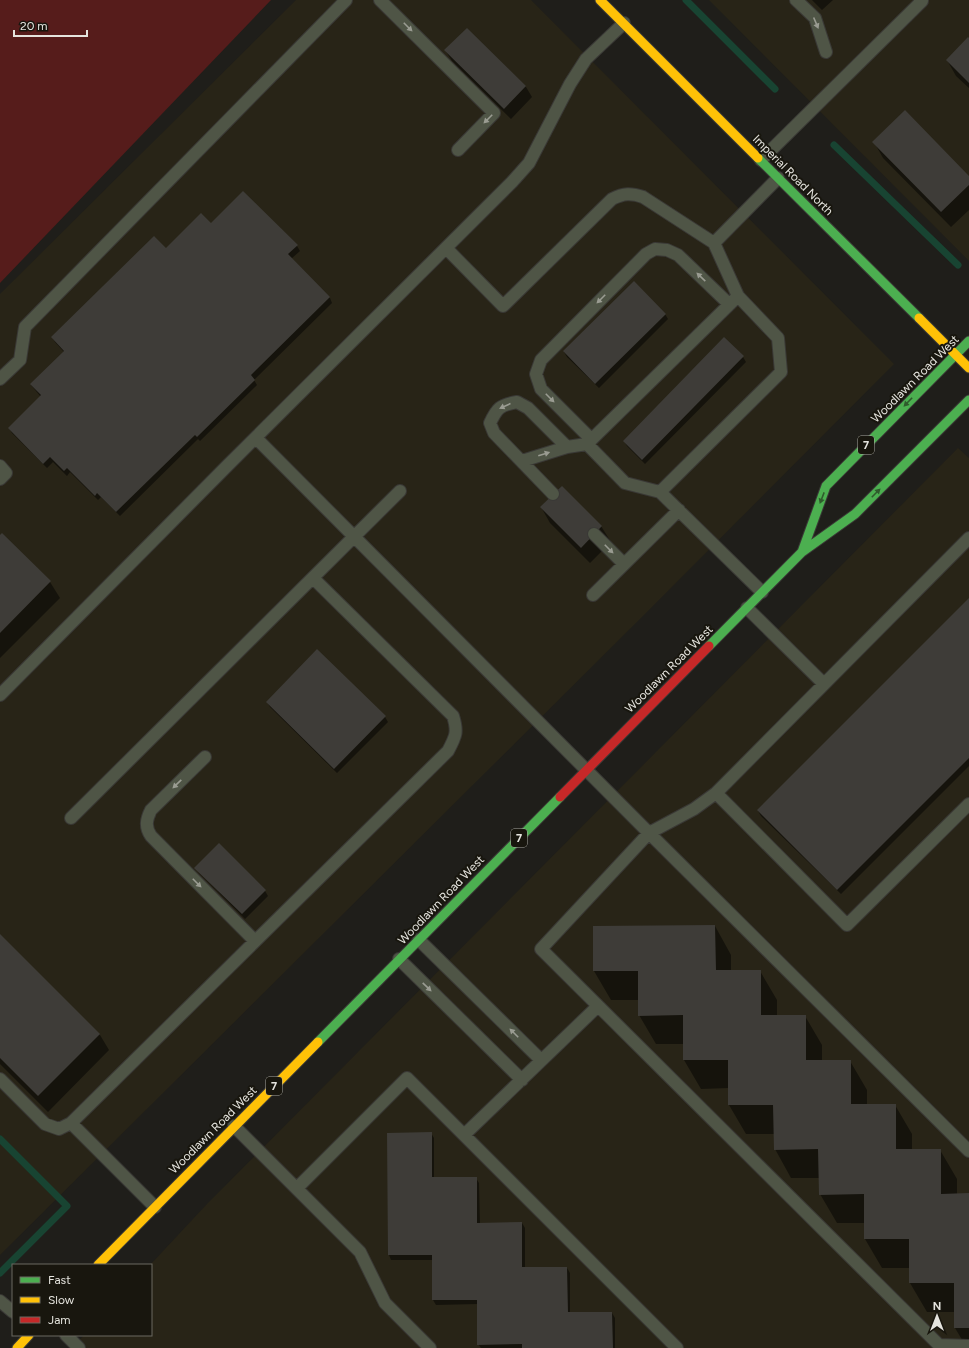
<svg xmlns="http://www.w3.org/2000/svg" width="969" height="1348" font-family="Figtree,sans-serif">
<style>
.built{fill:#282417}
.green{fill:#561c1b}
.shadow{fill:#0007}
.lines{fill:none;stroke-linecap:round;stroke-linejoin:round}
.stream{stroke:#184432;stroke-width:7}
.building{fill:#3e3c38}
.lane-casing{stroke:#3a3936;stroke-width:14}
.fast-casing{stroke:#3a3936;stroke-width:11}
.slow-casing{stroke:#3a3936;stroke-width:11}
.jam-casing{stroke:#3a3936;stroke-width:11}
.lane{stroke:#4f5546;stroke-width:12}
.fast{stroke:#4caf50;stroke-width:9}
.slow{stroke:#ffc107;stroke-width:9}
.jam{stroke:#c62828;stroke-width:9}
.oneway{fill:#9a9c92}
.oneway2{fill:#2f5b2c}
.labels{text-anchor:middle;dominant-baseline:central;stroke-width:4;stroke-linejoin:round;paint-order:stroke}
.shield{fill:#18160e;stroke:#a8a6a0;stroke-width:1}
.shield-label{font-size:11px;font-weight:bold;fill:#e5e4de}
.street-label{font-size:12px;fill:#e5e4de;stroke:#18160e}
</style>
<rect width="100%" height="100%" fill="#1f1e1a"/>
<path class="built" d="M296,0H531L894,364L648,611L0,1255V294Z
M709,0H969V261Z
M958,448L969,458V1348H72L84,1335H151V1265H150L207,1204Z"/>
<path class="green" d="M0,0H271L0,283Z"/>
<path class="shadow" d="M812,0H833L822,10Z
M467,29L526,87L532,97L511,119L452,61L445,50Z
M969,40V88L956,76L947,60Z
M874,142L969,177V210L951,227L883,158Z
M243,192L297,246L300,251L291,259L330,298L332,303L254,380L257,385L200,441L198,439L120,516L101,497L98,500L70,472L67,476L53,462L47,468L12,433L9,428L41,397L31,385L64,352L55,342L52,337L166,249L211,224Z
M665,314L668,319L599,388L567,357L564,352Z
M743,357L746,362L645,464L627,446L624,441Z
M541,507L601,526L611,542L590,563L550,523Z
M2,534L50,582L60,598L0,658V536Z
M969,599V766L841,894L761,816L758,811Z
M267,702L385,717L388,722L337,773L270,707Z
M219,845L265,891L268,896L245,919L199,873L196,868Z
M715,926L731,955V971H760L777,1000V1016H805L822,1045V1061H850L867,1090V1105H895L912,1134V1150H940L957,1179V1195L969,1194V1348H967L955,1328V1312H927L910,1283V1268H882L865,1239V1223H837L820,1194V1178H791L775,1149V1134H746L729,1105V1088L701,1089L684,1060V1044H656L639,1015V1000H611L594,971Z
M0,936L100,1035L109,1050L48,1112L0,1064Z
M431,1133L434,1138V1178H476L479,1183L480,1224L522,1223L525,1228V1268H567L570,1273V1313H612L615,1318V1348H481L478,1344V1304L436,1305L433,1300V1260H391L389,1255Z"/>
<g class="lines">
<path class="stream" d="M686,0L775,89
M834,145L958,265
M0,1139L67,1206L0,1273"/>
</g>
<path class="building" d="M467,28L526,86L504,109L444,50Z
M968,37L969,38V83L946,60Z
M905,110L969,176V185L941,212L872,142Z
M243,191L298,245L288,254L330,297L251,375L255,380L197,437L195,435L116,512L97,493L95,496L67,468L64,471L50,457L43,464L8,428L41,395L30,384L64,351L51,337L154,236L166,248L201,213L211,223Z
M634,281L666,314L595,384L563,351Z
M724,337L744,356L642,460L623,441Z
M562,486L602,526L581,548L540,507Z
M2,533L51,581L0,633V535Z
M969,598V758L837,890L757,810Z
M317,649L386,716L334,769L266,702Z
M219,843L266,890L242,914L194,868Z
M715,925L716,970H761V1015H806V1060H851V1104H896V1149H941V1194L969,1193V1328H954V1283H909V1239H864V1194L819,1195L818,1149L774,1150L773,1105H728V1060H683V1015L638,1016V971H593V926Z
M0,934L100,1034L38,1096L0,1058Z
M432,1132V1177H477V1223L522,1222V1267H567L568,1312H612L613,1348H522V1344L477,1345V1300H432V1255H388L387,1133Z"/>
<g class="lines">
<defs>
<path id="lane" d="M380,0L494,113L458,150
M796,0L815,18L826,52
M761,160L922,1L920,0
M446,248L503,306L612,199C624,193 631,193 643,197L714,243
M0,379L20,360L25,327C132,218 239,109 346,0
M256,438L649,833L969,1151
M591,439L541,389L536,374L541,360L646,254L655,249L667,250L678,255L729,304
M587,444L625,483L660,492L762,592
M522,461L567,447L587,444L735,299
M0,466L6,473L0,479
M660,492L781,372L778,338L738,296L714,243L778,178
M553,494L494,433L490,423C497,408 500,405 517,402L528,408L567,447
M594,534L624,564
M969,538L716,793L847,925L969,804
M593,595L679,510
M747,608L824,684
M0,695L227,466L512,182L529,163L570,84L586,59L624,23
M205,757L151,810C146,820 145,827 151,836L255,941
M716,793L694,809L649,833L541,949L939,1345L969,1346
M71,818L400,491
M419,940L541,1060
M399,959L522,1080
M0,1079L45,1124L59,1129L71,1123L448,751C456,736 458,732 453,716L313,578
M71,1123L155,1207
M234,1126L360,1252L385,1303L430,1348
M464,1135L598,1006
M297,1188L407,1078L677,1348
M0,1301L13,1312
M66,1335L79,1348"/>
<path id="fast" d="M758,158L919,318
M802,552L826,486L969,341
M709,646L802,552L855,514L969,400
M318,1042L560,797"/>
<path id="slow" d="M600,0L758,158
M919,318L969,368
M98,1265L318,1042
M17,1348L29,1335"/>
<path id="jam" d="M560,797L709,646"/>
</defs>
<use href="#lane" class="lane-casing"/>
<use href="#fast" class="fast-casing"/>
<use href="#slow" class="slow-casing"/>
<use href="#jam" class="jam-casing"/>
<use href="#lane" class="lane"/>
<use href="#fast" class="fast"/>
<use href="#slow" class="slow"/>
<use href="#jam" class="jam"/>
</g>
<defs><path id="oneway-solid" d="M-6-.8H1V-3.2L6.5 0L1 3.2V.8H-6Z"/></defs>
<g class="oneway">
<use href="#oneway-solid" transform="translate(816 23) rotate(67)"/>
<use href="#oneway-solid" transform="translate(408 27) rotate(45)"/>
<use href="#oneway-solid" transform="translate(488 119) rotate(135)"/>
<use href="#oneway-solid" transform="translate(701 277) rotate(-136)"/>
<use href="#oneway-solid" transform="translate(601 299) rotate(135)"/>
<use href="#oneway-solid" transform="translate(550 398) rotate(45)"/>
<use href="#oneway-solid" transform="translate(505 406) rotate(156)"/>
<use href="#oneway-solid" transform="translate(544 454) rotate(-17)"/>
<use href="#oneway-solid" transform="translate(609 549) rotate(45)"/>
<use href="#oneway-solid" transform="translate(177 784) rotate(136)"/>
<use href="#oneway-solid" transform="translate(197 883) rotate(45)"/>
<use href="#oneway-solid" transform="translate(427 987) rotate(44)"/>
<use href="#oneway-solid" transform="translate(514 1033) rotate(-135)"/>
</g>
<g class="oneway2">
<use href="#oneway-solid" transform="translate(908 402) rotate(134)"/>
<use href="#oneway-solid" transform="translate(876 493) rotate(-45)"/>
<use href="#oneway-solid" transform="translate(822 498) rotate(111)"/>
</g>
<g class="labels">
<g class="shield">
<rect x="858" y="436" width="16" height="18" rx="3"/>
<rect x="511" y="829" width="16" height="18" rx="3"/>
<rect x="266" y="1077" width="16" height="18" rx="3"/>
</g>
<g class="shield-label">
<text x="866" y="445">7</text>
<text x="519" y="838">7</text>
<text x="274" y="1086">7</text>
</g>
<g class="street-label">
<text transform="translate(793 175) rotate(45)">Imperial Road North</text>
<text transform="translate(915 379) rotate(-45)">Woodlawn Road West</text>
<text transform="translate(669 669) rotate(-45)">Woodlawn Road West</text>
<text transform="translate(441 900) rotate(-46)">Woodlawn Road West</text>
<text transform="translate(213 1130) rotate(-45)">Woodlawn Road West</text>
</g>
</g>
<rect x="12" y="1264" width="140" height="72" fill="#18160e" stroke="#6a6861"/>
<rect x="20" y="1277" width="20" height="6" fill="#4caf50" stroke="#6a6861"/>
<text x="48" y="1284" font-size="12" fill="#e5e4de">Fast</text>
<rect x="20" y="1297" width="20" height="6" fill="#ffc107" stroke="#6a6861"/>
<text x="48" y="1304" font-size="12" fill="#e5e4de">Slow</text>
<rect x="20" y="1317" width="20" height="6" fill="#c62828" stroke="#6a6861"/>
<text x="48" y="1324" font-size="12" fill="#e5e4de">Jam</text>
<g transform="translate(937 1316)" stroke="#18160e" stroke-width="3" paint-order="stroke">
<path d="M0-3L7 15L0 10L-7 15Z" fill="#e5e4de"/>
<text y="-6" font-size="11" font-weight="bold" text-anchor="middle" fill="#e5e4de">N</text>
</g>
<path d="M14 30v6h73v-6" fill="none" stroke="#e5e4de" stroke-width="2"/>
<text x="20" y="30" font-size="12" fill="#e5e4de" stroke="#18160e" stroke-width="3" paint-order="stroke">20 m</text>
</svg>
